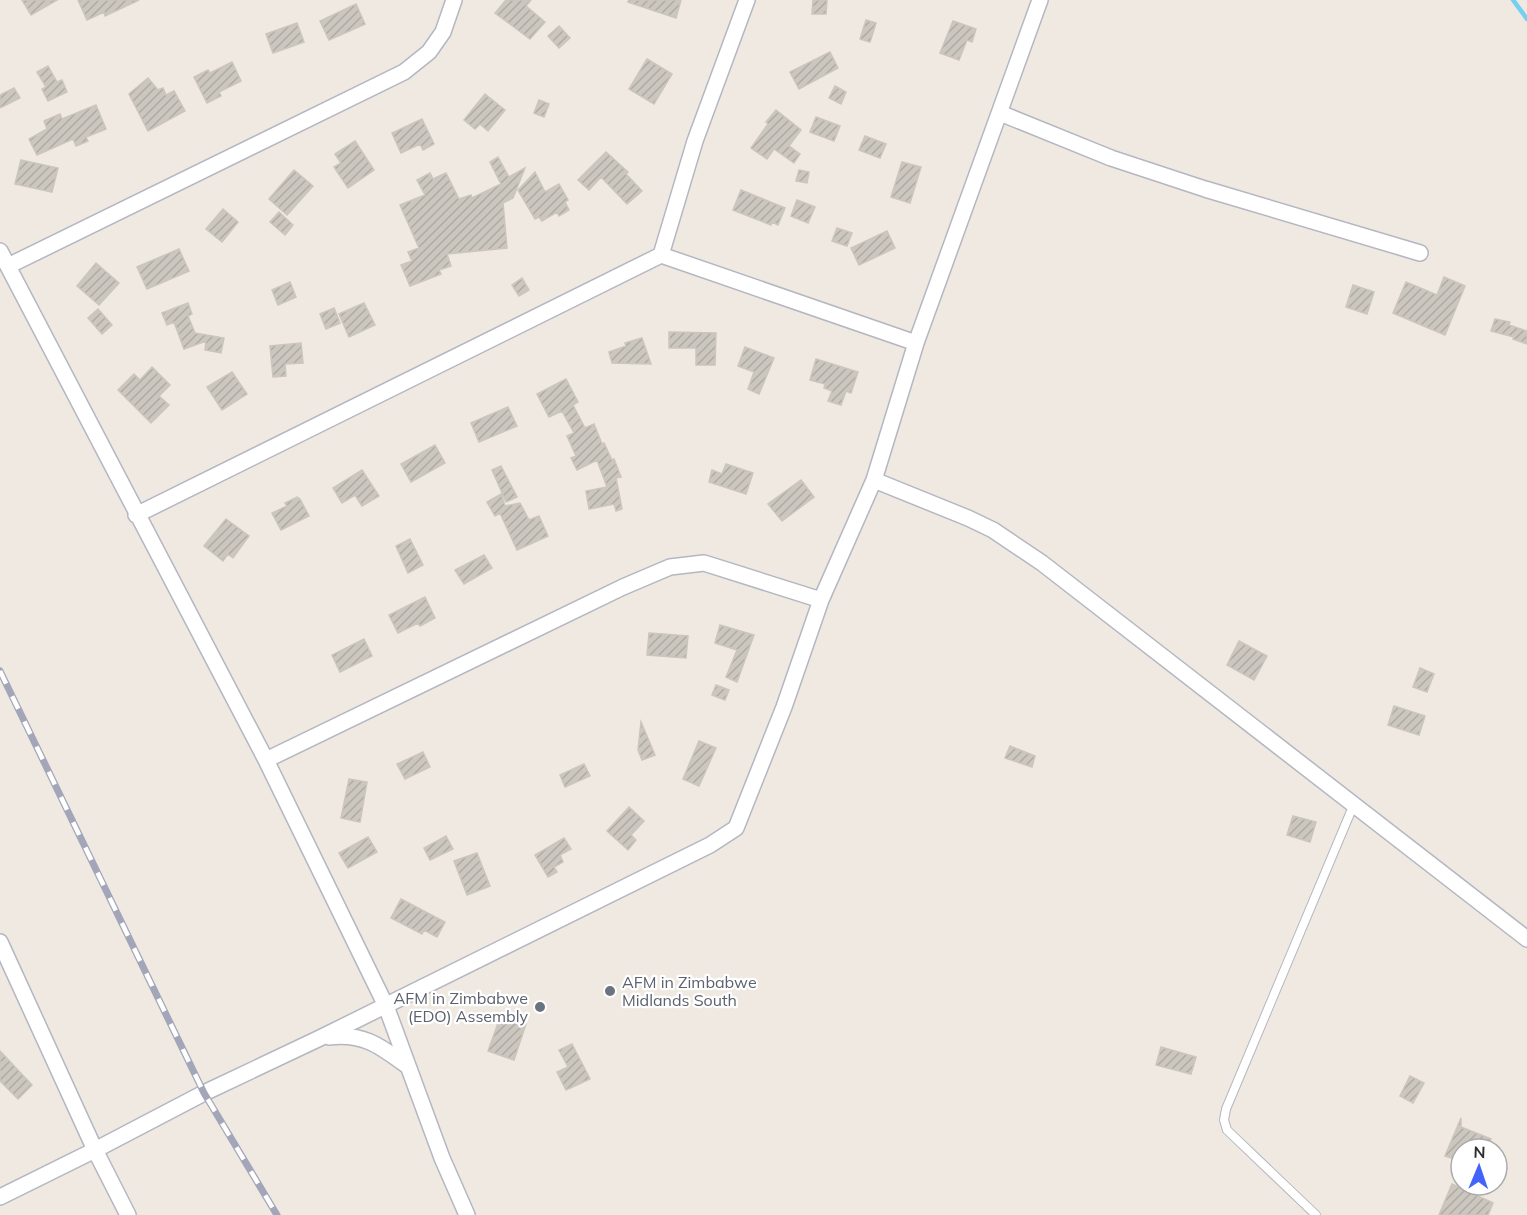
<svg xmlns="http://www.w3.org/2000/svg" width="1527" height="1215" font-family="Mulish,sans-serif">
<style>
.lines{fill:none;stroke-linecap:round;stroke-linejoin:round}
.stream{stroke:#75cff0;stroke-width:4.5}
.building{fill:url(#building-hatch);stroke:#cbc5ba;stroke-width:1.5}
.lane-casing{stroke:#b4b7c1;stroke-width:10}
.street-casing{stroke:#b4b7c1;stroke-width:18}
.lane{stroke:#fff;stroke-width:8}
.street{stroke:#fff;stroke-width:15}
.rail-casing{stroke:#a3a6b8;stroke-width:7}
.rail{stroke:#fff;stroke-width:4.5;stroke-dasharray:14;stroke-linecap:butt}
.worship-dot{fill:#6b7280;stroke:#fff;stroke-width:2}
.labels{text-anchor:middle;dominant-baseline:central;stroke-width:4.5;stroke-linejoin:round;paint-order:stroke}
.worship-label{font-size:16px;fill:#5b616d;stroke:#fff;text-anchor:start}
</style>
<defs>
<pattern id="building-hatch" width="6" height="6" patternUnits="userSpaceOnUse" patternTransform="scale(1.5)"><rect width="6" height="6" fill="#cbc7bf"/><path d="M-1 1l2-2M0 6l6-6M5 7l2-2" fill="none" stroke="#afaba4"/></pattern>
</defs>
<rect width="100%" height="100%" fill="#efe9e1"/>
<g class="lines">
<path class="stream" d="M1513,0L1527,19"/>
</g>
<path class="building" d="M22,0H57L31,15Z
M78,0H139L105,16L104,12L87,20Z
M506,0H531L526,6L545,22L530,39L495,13Z
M629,0H681L676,18L628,2Z
M813,0H827L826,14H812Z
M356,4L365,24L329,40L320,21Z
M866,20L876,23L870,42L860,39Z
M953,21L976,29L972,42L967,40L959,60L940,53Z
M297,23L304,42L273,53L266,34Z
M559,26L570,38L559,48L548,36Z
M830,52L838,68L799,89L790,72Z
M647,59L672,74L654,104L629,89Z
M232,62L241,81L219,92L221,96L207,103L194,77L208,70L210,73Z
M48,66L57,82L62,80L67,92L48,101L42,89L46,87L37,72Z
M148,78L158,90L163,88L166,95L174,91L185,111L148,131L129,94Z
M835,86L846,92L841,104L829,98Z
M14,88L20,98L0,108V95Z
M485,94L505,110L488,131L480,124L475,129L464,120Z
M539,100L549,104L544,117L534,113Z
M96,105L106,129L86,137L88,141L76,146L73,139L37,155L29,139L47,129L44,121L60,114L62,119Z
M776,110L801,130L789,146L800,154L794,163L774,149L767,159L751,148L768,124L766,122Z
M816,117L840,126L834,141L810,132Z
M422,119L434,144L423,150L420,144L401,153L392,133Z
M865,136L886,144L880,158L859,150Z
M355,141L374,170L348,188L334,167L341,163L335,154Z
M606,152L628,172L626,174L642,191L627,204L601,177L589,190L578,180Z
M498,157L509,177L525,168L513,198L503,203L507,248L447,254L451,266L439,270L441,274L410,286L401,265L412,261L408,252L419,248L400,205L425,195L417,180L430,173L433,179L446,173L459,199L471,195L472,198L501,184L490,162Z
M21,160L58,168L52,192L15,184Z
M902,162L921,167L910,203L891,197Z
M294,170L313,186L287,215L269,199Z
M799,170L809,172L807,183L796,181Z
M535,172L545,192L559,184L568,200L565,202L569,210L559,216L557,212L542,221L539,217L535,219L518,190Z
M741,190L785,208L778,225L772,222L771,225L733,210Z
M797,200L815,207L808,223L791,216Z
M223,209L238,222L222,242L206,229Z
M279,212L293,225L285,235L270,222Z
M837,228L852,233L847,246L832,241Z
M887,231L895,248L859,265L851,248Z
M179,249L189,271L147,289L137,267Z
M96,263L119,283L99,305L77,286Z
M1444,277L1465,286L1445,335L1393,313L1406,282L1437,295Z
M522,278L529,290L519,296L512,285Z
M290,282L296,297L278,305L272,290Z
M1353,285L1374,292L1367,314L1346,307Z
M188,303L192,314L188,316L195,333L224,338L221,353L205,350L206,341L184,349L174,322L167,325L162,313Z
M364,303L375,325L349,337L339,314Z
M334,308L340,323L326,329L320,314Z
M98,309L112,325L102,334L88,318Z
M1495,319L1510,322L1509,325L1527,331V344L1513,339L1514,337L1491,331Z
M669,332L716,333L715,365H696V348H669Z
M642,338L651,364L612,363L609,352L626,346L625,343Z
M301,343L303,363L285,364L286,376L273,377L270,346Z
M745,347L774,358L759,394L748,389L754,372L738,366Z
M816,359L858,372L851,393L846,391L841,405L828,401L832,391L824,388L825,384L810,380Z
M152,367L170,385L159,396L169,405L151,423L118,390L134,374L140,380Z
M232,372L247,394L222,410L207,387Z
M566,379L578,402L573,405L585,428L594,424L602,444L604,443L612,460L614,459L621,477L616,478L622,509L616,511L614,504L589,509L586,491L607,487L597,460L577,470L571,458L576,456L567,436L574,433L562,411L549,417L537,394Z
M508,407L517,426L479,442L471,423Z
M435,445L445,463L411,482L401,464Z
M726,464L753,473L746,494L709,482L712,470L722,474Z
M501,466L517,497L506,502L492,470Z
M362,470L379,496L362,506L355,495L342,503L333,488Z
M801,480L814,497L782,521L768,504Z
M501,494L505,506L520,503L529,520L539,516L548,536L517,550L500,513L495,516L487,502Z
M297,497L300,499L309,516L281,530L272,513L287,506L285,503Z
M226,519L249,536L233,558L228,554L223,561L204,546Z
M410,539L423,565L408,573L396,546Z
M484,555L492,568L464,584L455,570Z
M425,597L435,618L420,626L418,623L398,633L389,615Z
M720,625L754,635L737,682L726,677L737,650L715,643Z
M649,633L688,636L686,658L647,655Z
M364,639L372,656L340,672L332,655Z
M1239,641L1267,656L1254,680L1227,665Z
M1420,668L1434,674L1427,692L1413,687Z
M716,685L729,690L725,700L712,695Z
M1394,706L1425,716L1419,735L1388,725Z
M641,722L655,755L642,760L638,750Z
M699,741L716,748L699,786L683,779Z
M1010,746L1035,756L1032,767L1005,758Z
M423,752L430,767L405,779L397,764Z
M584,764L590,776L565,787L560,775Z
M349,779L367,782L360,822L341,818Z
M629,807L644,821L631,835L636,840L628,850L607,831Z
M1293,816L1316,822L1310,842L1287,835Z
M446,836L453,849L430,860L424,848Z
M368,837L377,852L348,868L339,853Z
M564,838L571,849L560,855L563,862L554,867L557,872L548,877L535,855Z
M477,853L490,886L467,895L454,861Z
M401,899L445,922L437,937L424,930L422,934L391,918Z
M501,1015L526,1024L514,1060L488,1051Z
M572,1044L590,1079L566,1090L557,1072L568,1067L559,1050Z
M1161,1047L1196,1057L1191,1074L1156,1065Z
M0,1051L32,1085L18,1099L0,1081Z
M1410,1076L1424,1083L1413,1103L1400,1096Z
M1461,1118V1127L1491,1139L1487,1149H1461V1161L1445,1156Z
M1452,1184L1493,1203L1488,1215H1439Z"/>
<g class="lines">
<defs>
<path id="lane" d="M1316,1215L1227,1130L1224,1120L1226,1109L1354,804"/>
<path id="street" d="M1000,113L1111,158L1205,189L1420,253
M0,251L266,760L386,1006L442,1158L467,1215
M661,255L916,343
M8,266L404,72L429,52L443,32L454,0
M874,480L968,518L993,530L1042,563L1527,939
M136,515L661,255L695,141L747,0
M266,760L623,587L670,567L704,563L821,600
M0,942L95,1150L128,1215
M329,1037C364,1033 380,1046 406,1065
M0,1197L95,1150L204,1093L320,1038L710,845L736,828L784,707L821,600L874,480L916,343L1040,0"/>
</defs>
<use href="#lane" class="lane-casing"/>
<use href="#street" class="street-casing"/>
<use href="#lane" class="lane"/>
<use href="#street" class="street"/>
<defs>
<path id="rail" d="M0,671L204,1093L277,1215"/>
</defs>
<use href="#rail" class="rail-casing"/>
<use href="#rail" class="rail"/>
</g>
<g class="worship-dot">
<circle cx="610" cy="991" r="6"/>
<circle cx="540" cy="1007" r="6"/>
</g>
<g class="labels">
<g class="worship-label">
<text x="622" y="982">AFM in Zimbabwe<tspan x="622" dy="18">Midlands South</tspan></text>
<text x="528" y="998" text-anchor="end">AFM in Zimbabwe<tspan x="528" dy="18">(EDO) Assembly</tspan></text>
</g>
</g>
<g transform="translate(1479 1167) rotate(2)"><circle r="28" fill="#ffffff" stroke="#ababab" stroke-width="1.5"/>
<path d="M0-4.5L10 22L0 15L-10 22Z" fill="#4264fb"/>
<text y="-9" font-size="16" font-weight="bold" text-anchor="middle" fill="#2e2e2e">N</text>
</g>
</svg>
